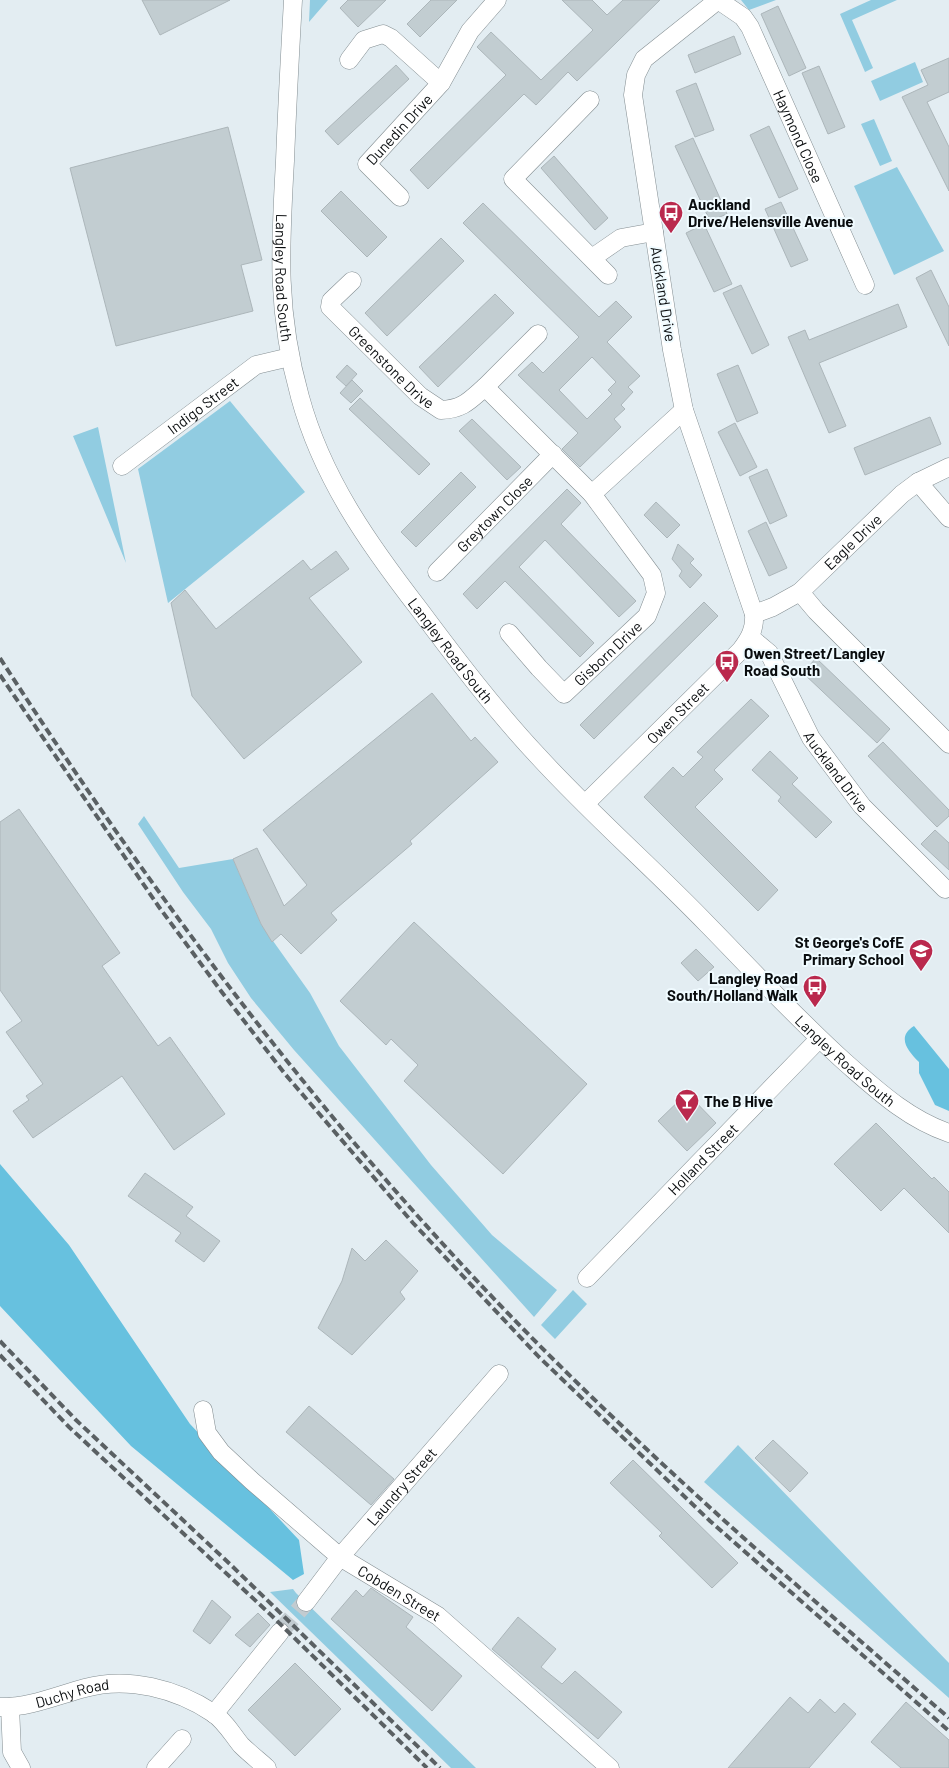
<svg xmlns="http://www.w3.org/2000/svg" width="949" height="1768" font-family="Barlow,sans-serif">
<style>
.green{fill:#91cce1}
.forest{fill:#67c1df}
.building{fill:#c2cdd1;stroke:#acb6ba;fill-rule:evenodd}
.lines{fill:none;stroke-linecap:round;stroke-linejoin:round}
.street-tunnel{stroke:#c2cbd0;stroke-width:18;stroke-dasharray:18 9;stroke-linecap:butt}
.street-casing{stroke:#848e92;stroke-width:19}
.street{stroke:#fff;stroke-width:18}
.rail{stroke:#5a6063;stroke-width:4;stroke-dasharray:8 4;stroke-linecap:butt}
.labels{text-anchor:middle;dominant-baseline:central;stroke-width:4;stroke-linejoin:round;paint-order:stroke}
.street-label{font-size:15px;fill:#0a0d0f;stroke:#f0fbff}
.poi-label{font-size:15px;font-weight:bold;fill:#0a0d0f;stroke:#f0fbff;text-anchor:start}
</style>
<rect width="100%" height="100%" fill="#e3edf2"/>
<path class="green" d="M310,0H328L309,22Z
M741,0H776L749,10Z
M871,0H897L852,20L873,68L865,72L840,14Z
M915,62L923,82L880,101L871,81Z
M874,119L892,161L880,166L861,124Z
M897,167L944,251L894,275L854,186Z
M230,401L305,492L168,603L138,469Z
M98,427L126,563L73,436Z
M144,816L179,868L233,859L261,924L310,993L339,1046L431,1165L492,1235L557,1290L534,1317L294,1050L251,998L228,963L211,929L183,892L138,824Z
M573,1290L587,1304L555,1339L541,1325Z
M738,1445L949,1663V1698L704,1482Z
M293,1589L296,1593L476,1768H451L270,1592Z"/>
<path class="forest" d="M914,1026L949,1069V1111L935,1105L919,1073V1062C908,1051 896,1037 914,1026Z
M0,1164L69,1245L190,1424L299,1540L304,1574L293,1580L131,1446L0,1306Z"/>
<path class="building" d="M142,0H230L160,35Z
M348,0H386L358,27L340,8Z
M431,0H457L420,37L407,24Z
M562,0H592L607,15L623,0H660L577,81L568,72L536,105L524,94L428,189L410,170L506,75L477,47L491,32L541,80L593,30Z
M778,6L806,68L789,76L761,14Z
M734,36L741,54L695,73L688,55Z
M949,58V92L927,102L949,147V191L902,97L928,85L921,70Z
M396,65L409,79L338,145L325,131Z
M819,66L845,127L828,134L802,73Z
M696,83L714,130L695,137L676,91Z
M769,126L798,189L779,198L750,135Z
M228,127L262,260L241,265L253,311L116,346L70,168Z
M693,138L727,214L710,221L675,146Z
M554,156L608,218L595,230L541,168Z
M341,191L387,237L367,257L321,211Z
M781,202L808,260L791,267L765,209Z
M483,203L599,317L616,301L632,317L607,342L640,376L628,387L633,392L621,405L625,409L614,419L621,427L580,467L562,449L578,433L518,375L532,362L543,373L579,337L463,223ZM592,357L616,382L608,390L612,394L587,419L559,390Z
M704,224L732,284L714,292L686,233Z
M441,238L464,261L387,336L365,313Z
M931,270L949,307V346L916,278Z
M741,285L769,345L752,354L723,293Z
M495,294L514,313L438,387L419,367Z
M898,304L907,327L819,363L846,426L829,433L788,337L805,330L809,340Z
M347,365L357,374L346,386L336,377Z
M738,365L758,413L737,422L717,374Z
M352,380L363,391L351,403L340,393Z
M360,398L430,464L419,475L349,409Z
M930,417L941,444L865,475L854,448Z
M472,419L521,467L507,480L459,431Z
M735,423L757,467L740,476L718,432Z
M767,469L787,516L770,524L749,477Z
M461,472L476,487L416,547L401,532Z
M567,489L581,503L561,524L636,601L619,617L545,540L519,567L594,643L580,657L505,581L477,609L463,594Z
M656,502L680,525L667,538L644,515Z
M766,522L787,568L769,576L748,531Z
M678,544L694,559L690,563L702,575L690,588L679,576L682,571L672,559Z
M336,551L349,569L309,598L362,662L244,759L192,696L171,603L185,590L216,629L303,560L311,570Z
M704,602L718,616L594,739L580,725Z
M816,658L890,729L877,743L803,673Z
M432,693L471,741L475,737L498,762L410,841L412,844L331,913L337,920L301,954L281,934L272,942L261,924L233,859L257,848L284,906L307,885L263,830Z
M751,699L769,716L714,770L723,779L695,807L778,890L758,911L644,797L673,767L683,777L703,757L697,752Z
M883,742L949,810V816L937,827L868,756Z
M770,751L798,778L792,784L832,822L816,838L778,801L781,797L752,770Z
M19,809L120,953L102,966L158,1046L170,1037L225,1114L174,1150L122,1076L33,1138L13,1111L29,1100L26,1096L43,1084L6,1032L22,1021L0,990V822Z
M935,830L949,843V870L921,844Z
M414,922L587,1084L503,1174L404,1081L418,1065L391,1039L386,1045L340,1001Z
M696,949L714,967L698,981L681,963Z
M687,1093L716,1123L687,1151L658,1121Z
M876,1123L932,1179L934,1177L949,1192V1233L904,1188L881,1211L834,1164Z
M145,1173L193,1207L186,1216L220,1241L204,1262L175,1241L181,1233L128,1196Z
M386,1240L418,1271L400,1292L405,1299L352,1355L318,1328L342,1281L352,1248L365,1261Z
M309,1406L394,1479L371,1505L286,1432Z
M773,1440L808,1473L790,1492L755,1458Z
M633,1460L738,1563L712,1588L659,1536L662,1533L610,1483Z
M371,1588L413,1617L406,1627L462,1676L432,1711L331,1619L356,1590L363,1597Z
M212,1600L231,1617L210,1644L193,1631Z
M258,1613L270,1625L250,1647L235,1635Z
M518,1617L556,1649L541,1667L562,1684L575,1671L622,1712L598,1739L492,1649Z
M295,1663L341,1709L295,1756L248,1710Z
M790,1697L808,1713L820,1699L835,1713L844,1703L856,1714L809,1768H728Z
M906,1702L949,1740V1768H901L871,1742Z"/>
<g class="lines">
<path class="street-tunnel" d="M280,1632L306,1602"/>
<defs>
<g id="street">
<path id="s1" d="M293,0C290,54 287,107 285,161C280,248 276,312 300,397C322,478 368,543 419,609C457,660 495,710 538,756C592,815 652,867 707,924C753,971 797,1019 846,1063C878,1091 908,1119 949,1133"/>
<path id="s2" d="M718,0L743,17L750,27L865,285"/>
<path d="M349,60L364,40L383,34L391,38L441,83"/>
<path d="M590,100L513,179L608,275"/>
<path id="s3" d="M400,197L367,164L441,83L470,31L497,0"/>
<path d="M592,258L621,238L654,232"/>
<path id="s4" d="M352,281L331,301L330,307L420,396L441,410C463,409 469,401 485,387L592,494"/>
<path d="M485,387L538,334"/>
<path id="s5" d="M122,466L256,365L290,357"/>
<path d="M918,482L949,518"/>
<path id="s6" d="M437,572L553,454"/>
<path d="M800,592L816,611L949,744"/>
<path id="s7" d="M754,614L773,607L800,592L902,494L918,482L949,467"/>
<path id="s8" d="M509,633L539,668L564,694L647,616L656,593L652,575L592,494L684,410"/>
<path id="s9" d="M751,638L769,653L811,738L862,806L945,889"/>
<path id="s10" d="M585,804L741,650C750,638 755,629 754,614L684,410L672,350L633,95L636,75L644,59L718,0"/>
<path id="s11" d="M587,1278L819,1039"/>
<path id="s12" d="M203,1410L207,1433L221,1452L252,1481L340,1557L438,1616L610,1768"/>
<path id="s13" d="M306,1602L340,1557L499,1374"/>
<path id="s14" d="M0,1707C29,1708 58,1695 85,1688C128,1676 177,1689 213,1713C225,1721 232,1734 241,1745C249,1753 258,1760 267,1768"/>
<path d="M10,1707L12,1752L21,1768"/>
<path d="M214,1714L280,1632"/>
<path d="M156,1768L182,1739"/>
</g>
</defs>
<use href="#street" class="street-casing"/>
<use href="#street" class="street"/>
<path class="rail" d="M0,658C159,905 337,1143 545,1351C674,1480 812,1599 949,1718
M0,675L159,907L221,991L285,1074L413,1223L539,1357L710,1521L949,1731
M0,1341L76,1420L232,1566L440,1768
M0,1355L69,1427L271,1615L427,1768"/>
</g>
<defs>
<symbol id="bus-pin" viewBox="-11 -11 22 30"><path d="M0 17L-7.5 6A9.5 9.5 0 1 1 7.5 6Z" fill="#ba294d" stroke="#f0fbff"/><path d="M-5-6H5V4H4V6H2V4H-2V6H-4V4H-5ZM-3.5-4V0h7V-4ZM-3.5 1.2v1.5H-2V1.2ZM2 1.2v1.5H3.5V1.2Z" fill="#fff"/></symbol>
<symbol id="school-pin" viewBox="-11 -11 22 30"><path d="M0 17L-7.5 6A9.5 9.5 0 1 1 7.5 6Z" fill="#ba294d" stroke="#f0fbff"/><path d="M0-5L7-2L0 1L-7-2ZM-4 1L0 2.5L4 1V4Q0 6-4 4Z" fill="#fff"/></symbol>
<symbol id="bar-pin" viewBox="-11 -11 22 30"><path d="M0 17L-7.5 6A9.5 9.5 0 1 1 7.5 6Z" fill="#ba294d" stroke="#f0fbff"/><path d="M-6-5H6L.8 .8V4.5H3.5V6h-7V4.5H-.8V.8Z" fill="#fff"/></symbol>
</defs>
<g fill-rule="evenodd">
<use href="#bus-pin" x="657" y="199" width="28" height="38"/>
<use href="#bus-pin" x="713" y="648" width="28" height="38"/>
<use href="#school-pin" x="907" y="937" width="28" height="38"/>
<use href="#bus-pin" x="801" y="973" width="28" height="38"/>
<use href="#bar-pin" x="673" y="1087" width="28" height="38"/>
</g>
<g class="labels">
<g class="street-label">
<text stroke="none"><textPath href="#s3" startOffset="94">Dunedin Drive</textPath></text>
<text stroke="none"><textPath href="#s2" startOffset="162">Haymond Close</textPath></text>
<text stroke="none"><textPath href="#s1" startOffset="278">Langley Road South</textPath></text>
<text transform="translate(664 294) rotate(81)">Auckland Drive</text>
<text stroke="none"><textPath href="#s4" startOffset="121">Greenstone Drive</textPath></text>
<text stroke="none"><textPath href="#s5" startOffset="101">Indigo Street</textPath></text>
<text stroke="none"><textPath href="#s6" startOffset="82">Greytown Close</textPath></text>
<text stroke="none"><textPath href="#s7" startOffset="124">Eagle Drive</textPath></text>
<text stroke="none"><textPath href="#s1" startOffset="696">Langley Road South</textPath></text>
<text stroke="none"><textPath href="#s8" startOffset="142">Gisborn Drive</textPath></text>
<text stroke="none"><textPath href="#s10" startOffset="130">Owen Street</textPath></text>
<text stroke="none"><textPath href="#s9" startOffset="160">Auckland Drive</textPath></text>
<text stroke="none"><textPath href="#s1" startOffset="1266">Langley Road South</textPath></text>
<text stroke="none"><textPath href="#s11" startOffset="166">Holland Street</textPath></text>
<text stroke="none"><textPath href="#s13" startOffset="150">Laundry Street</textPath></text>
<text stroke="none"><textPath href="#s12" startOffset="275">Cobden Street</textPath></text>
<text stroke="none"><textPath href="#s14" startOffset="74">Duchy Road</textPath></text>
</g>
<g class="poi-label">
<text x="688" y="204">Auckland<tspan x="688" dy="17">Drive/Helensville Avenue</tspan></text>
<text x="744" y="653">Owen Street/Langley<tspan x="744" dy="17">Road South</tspan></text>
<text x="904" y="942" text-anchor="end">St George's CofE<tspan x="904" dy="17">Primary School</tspan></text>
<text x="798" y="978" text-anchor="end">Langley Road<tspan x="798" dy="17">South/Holland Walk</tspan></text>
<text x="704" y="1101">The B Hive</text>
</g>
</g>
</svg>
